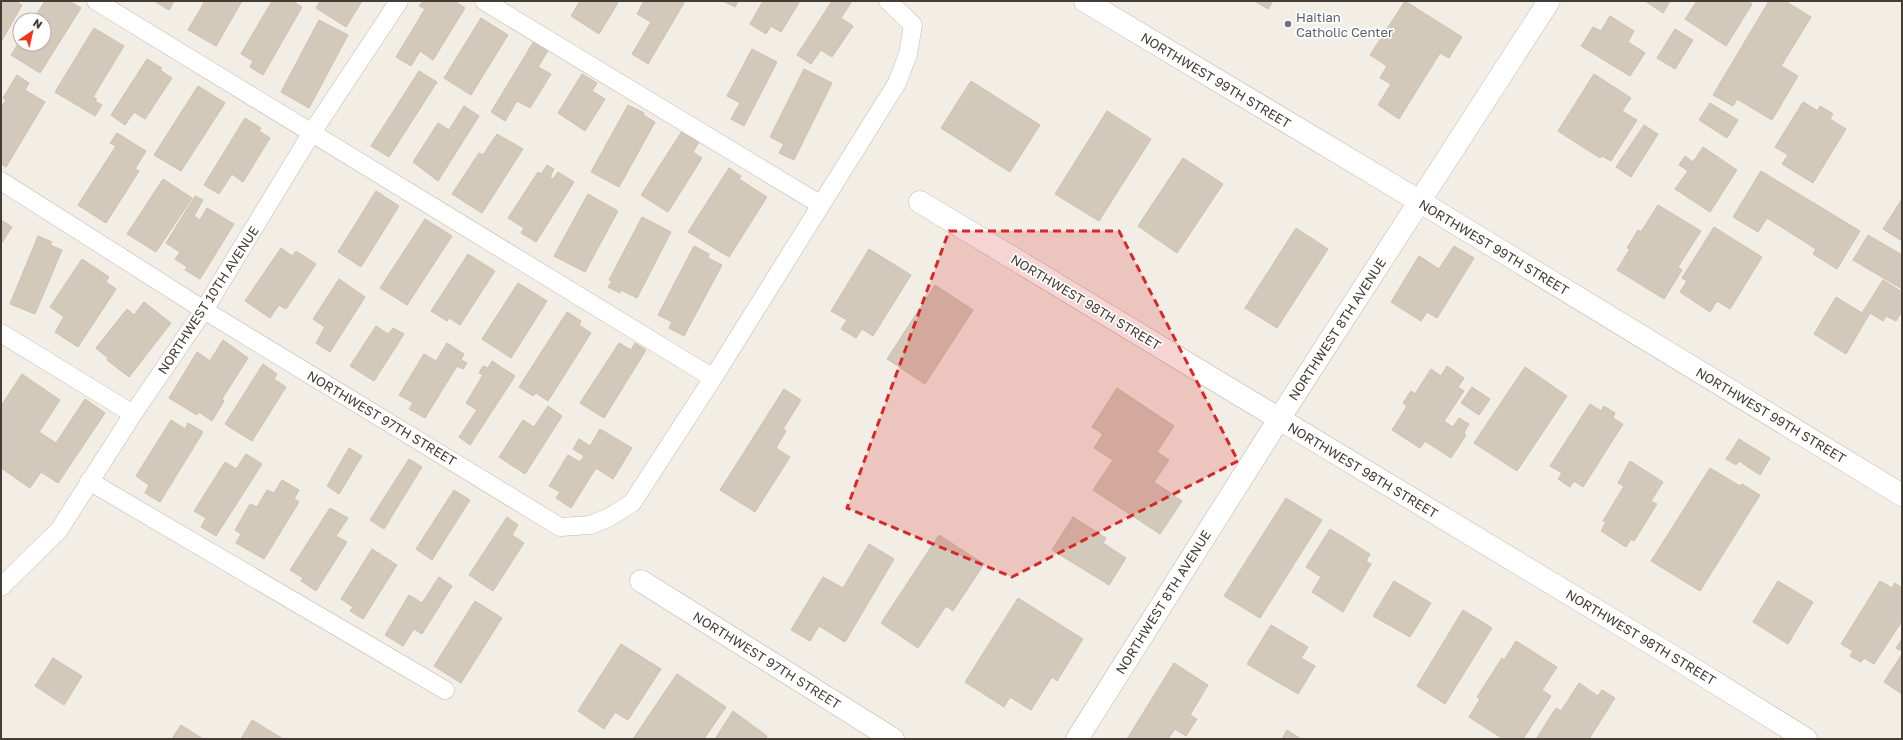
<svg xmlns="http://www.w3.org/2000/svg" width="1903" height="740" font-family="'Golos Text',sans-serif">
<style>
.building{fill:#d3c9bb;stroke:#cec0ae}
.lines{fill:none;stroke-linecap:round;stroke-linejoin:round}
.lane-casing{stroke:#c0b8ab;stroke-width:19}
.street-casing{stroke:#c0b8ab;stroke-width:23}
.lane{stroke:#fff;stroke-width:18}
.street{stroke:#fff;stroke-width:22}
.marked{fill:#d62828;fill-opacity:0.2;stroke:#d62828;stroke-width:3;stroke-dasharray:8 5;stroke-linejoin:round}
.worship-dot{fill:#6b7280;stroke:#fff;stroke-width:1.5}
.labels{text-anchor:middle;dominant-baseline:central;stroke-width:3.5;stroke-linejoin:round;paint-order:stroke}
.worship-label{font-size:13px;fill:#5b616d;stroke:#fff;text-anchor:start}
.street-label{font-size:13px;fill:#443d35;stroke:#fff}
</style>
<rect width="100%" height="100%" fill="#f2ede5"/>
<path class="building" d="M1,1H19L18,3L22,5L1,42Z
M45,1H69L81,8L40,73L11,55L20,41V44H44V20H33Z
M154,1H174L169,10Z
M205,1H242L216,46L188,30Z
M272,1H292L302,7L263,75L250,67L253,61L241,54Z
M320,1H362L346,27L316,8Z
M423,1H454L465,8L433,60L420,51L411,66L396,57L425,9L419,6Z
M580,1H619L599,34L571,16Z
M644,1H685L648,64L632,54L651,22L637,14Z
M723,1H738L735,7Z
M763,1H800L781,32L771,26L766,34L750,24Z
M832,1H852L841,18L853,26L832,57L821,50L811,64L797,55Z
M1255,1H1273L1268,9Z
M1405,1L1462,37L1449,58L1440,53L1399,119L1378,105L1391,84L1380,78L1387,66L1370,55Z
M1645,1H1670L1663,13Z
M1697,1H1748L1752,4L1726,46L1685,19Z
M1769,1H1785L1811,17L1781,66L1798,76L1772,120L1737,99L1733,106L1713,95Z
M1610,16L1634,31L1628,42L1645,53L1630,76L1581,46L1593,27L1601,31Z
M481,18L508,35L471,95L444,78Z
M319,20L348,35L309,108L281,92Z
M94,28L124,46L93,97L97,99L95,101L102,105L95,116L55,92Z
M1675,29L1693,40L1675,69L1657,58Z
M534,41L549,49L538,67L551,74L530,108L517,101L505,121L491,112Z
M752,49L777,62L744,126L731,119L740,103L727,96Z
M147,59L162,68L160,70L172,78L145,119L134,112L125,125L111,115Z
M804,69L832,83L794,160L779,153L784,144L770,137Z
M419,71L437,82L389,157L371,146Z
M582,74L597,83L592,91L605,99L585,131L558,113Z
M1594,74L1631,98L1622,111L1637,120L1611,161L1602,156L1600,158L1558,131Z
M17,75L29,83L25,90L45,102L6,167L1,164V107L6,100L3,98Z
M971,81L1040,125L1010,172L941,128Z
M198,86L225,103L181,171L154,155Z
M1803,102L1818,111L1820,106L1833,114L1830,119L1846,129L1813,183L1782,164L1788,155L1775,147Z
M1710,103L1738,120L1727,138L1699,120Z
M628,105L644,113L643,115L655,122L619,187L591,172Z
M464,106L479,116L438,181L413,162L438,123L449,130Z
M1107,111L1151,139L1099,221L1055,194Z
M245,118L261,128L259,131L270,138L243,182L232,174L219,194L204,185Z
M1644,125L1658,134L1631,177L1616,167Z
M682,131L699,142L693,152L702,158L668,212L641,195Z
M117,133L146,151L135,169L139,171L106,223L78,205L116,146L110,143Z
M497,134L523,149L482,213L452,194L479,153L483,155Z
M1703,147L1737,170L1710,212L1675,189L1688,171L1679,165L1685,156L1693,162Z
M1183,158L1223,184L1177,253L1138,226Z
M547,165L554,169L550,177L553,179L558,172L574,182L536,242L521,233L524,228L508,218L538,172L541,174Z
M729,168L741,176L739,179L767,197L729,257L688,232Z
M1761,171L1860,231L1837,269L1813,254L1816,249L1767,218L1758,232L1733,217Z
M163,179L192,198L156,252L127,234Z
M376,191L399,206L361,267L338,252Z
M588,194L618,211L585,272L554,256Z
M195,196L203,200L194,216L200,220L207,208L234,224L200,279L185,270L187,267L175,259L180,252L166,243Z
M1902,199V241L1883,229Z
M1658,205L1701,231L1678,267L1682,270L1664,299L1617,270L1630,249L1627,248L1638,230L1641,232Z
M642,217L671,232L637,298L621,290L620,293L608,287L612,281L609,280Z
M425,219L452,236L407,305L380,288Z
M1,220L12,227L1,244Z
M1714,227L1762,257L1730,309L1717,301L1710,312L1680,292L1687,281L1682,278Z
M1296,228L1328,249L1277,328L1245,308Z
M1868,235L1902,255V289L1853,260Z
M38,236L52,242L50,245L62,250L35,314L10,304Z
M694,246L709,254L708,258L722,265L684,336L669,328L672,322L658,315Z
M1454,246L1474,258L1437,318L1427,312L1421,321L1391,302L1419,256L1439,269Z
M281,248L292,256L296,251L316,264L286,309L279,305L270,318L245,301Z
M869,249L911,275L873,336L862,329L856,338L841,329L847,320L831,311Z
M468,254L495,271L460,325L449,318L447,321L431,311Z
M82,259L109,277L106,282L116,289L78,347L55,332L64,317L50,307Z
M339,279L365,297L330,352L316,343L325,327L313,319Z
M1883,280L1902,292V311L1896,321L1886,316L1883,321L1870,313L1846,354L1814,334L1836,297L1862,313Z
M518,283L547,301L511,358L482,339Z
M935,285L973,310L925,384L887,359Z
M144,302L171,323L129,377L107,360L108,358L96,348L127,309L134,315Z
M567,312L581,321L579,325L591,333L548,401L536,393L533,396L519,387Z
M376,326L388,334L393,328L404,334L374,381L350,366Z
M223,340L248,358L222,399L224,401L212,421L199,412L197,415L169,398L197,352L210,361Z
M447,343L464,354L461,360L467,363L463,369L457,366L425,418L409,409L413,403L399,395L424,354L436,361Z
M619,343L631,350L635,343L646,350L604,418L580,403Z
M492,361L515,376L470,445L459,437L477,410L466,403L483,375L479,373L483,366L488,368Z
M263,364L277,374L274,379L286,387L252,441L225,424Z
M1447,366L1464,378L1458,387L1464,391L1444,421L1453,427L1459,418L1469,424L1464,433L1466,435L1451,458L1425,441L1420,448L1392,430L1407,406L1403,403L1411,391L1415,394L1431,369L1441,376Z
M1525,367L1567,396L1517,471L1474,443Z
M22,374L60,400L39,432L56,443L85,399L105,413L58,483L41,472L30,488L1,468V406Z
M1472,387L1490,399L1479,415L1461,403Z
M1117,388L1174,426L1157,452L1169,460L1154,482L1182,501L1160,534L1093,490L1113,460L1094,448L1103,434L1092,427Z
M784,389L801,400L783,429L786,431L776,448L790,457L755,512L720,490Z
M1590,404L1601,411L1604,406L1615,413L1613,418L1623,424L1583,487L1574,481L1570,487L1558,479L1562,473L1550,466Z
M548,406L562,416L525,474L499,457L523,420L534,427Z
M171,420L185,429L188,423L203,432L160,502L145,493L149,485L136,476Z
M600,429L632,448L613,479L596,468L571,508L556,498L560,492L549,486L568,455L580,462L584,456L573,449L579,439L590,446Z
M1739,439L1770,458L1760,475L1739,461L1736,465L1726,459Z
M349,448L362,456L339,494L327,486Z
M246,454L262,464L216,536L201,527L206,518L194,511L225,462L236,469Z
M409,459L422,467L384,529L370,520Z
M1630,461L1663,482L1651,501L1657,504L1634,541L1631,539L1626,547L1601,531L1606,522L1603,521L1624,486L1618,483Z
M1710,468L1740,486L1742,484L1760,495L1700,591L1651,561Z
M282,480L299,490L294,499L299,502L264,559L236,543L241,534L235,530L250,504L257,507L267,490L274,493Z
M454,490L470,500L432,560L416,549Z
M1286,498L1322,520L1260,618L1224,596Z
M330,508L348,518L336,536L347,542L316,591L301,581L303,578L290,570Z
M507,517L518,525L512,535L524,543L493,591L469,575Z
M1073,517L1106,538L1103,543L1126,558L1109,585L1052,550Z
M1330,529L1370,554L1366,561L1371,564L1343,612L1312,592L1321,577L1306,567Z
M939,535L984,564L953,611L946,606L918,648L881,623Z
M869,544L894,559L845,642L819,626L810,641L791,630L823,577L843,588Z
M372,549L397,565L363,619L350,611L353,607L341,599Z
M439,577L452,586L422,634L414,629L403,646L385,635L409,595L422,603Z
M1394,581L1431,603L1410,637L1373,616Z
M1778,581L1813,602L1788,644L1753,622Z
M1880,581L1892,588L1895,583L1902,588V621L1874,664L1864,658L1861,662L1850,656L1853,651L1841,644Z
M1018,598L1083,639L1057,681L1052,677L1031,710L1010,697L1004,707L965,682Z
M475,601L502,618L461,683L434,666Z
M1463,610L1492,628L1445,704L1417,686Z
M1271,625L1308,647L1301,658L1315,666L1298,694L1247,664Z
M1902,639V651L1896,648Z
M1516,641L1557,667L1542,690L1551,696L1523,739H1503L1469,717L1480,699L1477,697L1502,658L1504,660Z
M621,644L661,669L628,720L615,712L604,729L578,711Z
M1902,654V694L1884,682Z
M53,658L82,676L64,705L35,686Z
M1174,663L1208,685L1190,715L1197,719L1186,736L1175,729L1168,739H1127Z
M677,674L726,707L704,739H633Z
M1579,683L1598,696L1602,690L1615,698L1589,739H1536L1556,708L1561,711Z
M733,711L767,736L766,739H715Z
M252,720L283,739H241Z
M181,725L203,739H172Z
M1287,730L1301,739H1282Z"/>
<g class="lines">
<defs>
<path id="lane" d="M96,1L713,378
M484,1L821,205
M1,181L204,310L560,527L590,525L608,518L632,503L713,378L897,83L908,54L913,25L888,1
M1,333L133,414
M89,481L445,690
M1,587L59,530L133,414L204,310L311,134L399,1"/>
<path id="street" d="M1085,1L1419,201L1902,495
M920,202L1687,665L1806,739
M641,581L893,739
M1077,739L1279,419L1549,1"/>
</defs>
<use href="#lane" class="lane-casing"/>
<use href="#street" class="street-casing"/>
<use href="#lane" class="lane"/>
<use href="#street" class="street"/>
</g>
<path class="marked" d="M949,231H1119L1238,461L1012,577L847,508Z"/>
<circle class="worship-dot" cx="1288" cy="24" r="4"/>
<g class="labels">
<g class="worship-label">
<text x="1296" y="17">Haitian<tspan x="1296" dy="15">Catholic Center</tspan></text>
</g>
<g class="street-label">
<text transform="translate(1216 80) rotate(31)">NORTHWEST 99TH STREET</text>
<text transform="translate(1494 247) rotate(31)">NORTHWEST 99TH STREET</text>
<text transform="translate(208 300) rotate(-57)">NORTHWEST 10TH AVENUE</text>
<text transform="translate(1086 302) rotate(31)">NORTHWEST 98TH STREET</text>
<text transform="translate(1337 329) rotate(-57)">NORTHWEST 8TH AVENUE</text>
<text transform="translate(1771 415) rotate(31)">NORTHWEST 99TH STREET</text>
<text transform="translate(382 418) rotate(31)">NORTHWEST 97TH STREET</text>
<text transform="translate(1363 470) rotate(31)">NORTHWEST 98TH STREET</text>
<text transform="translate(1163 602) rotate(-58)">NORTHWEST 8TH AVENUE</text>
<text transform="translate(1641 637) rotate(31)">NORTHWEST 98TH STREET</text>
<text transform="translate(767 660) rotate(32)">NORTHWEST 97TH STREET</text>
</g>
</g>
<rect width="1903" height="740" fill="none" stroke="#443d35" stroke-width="4"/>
<g transform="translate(32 32) rotate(34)"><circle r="19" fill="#ffffff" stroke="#b4b1ae"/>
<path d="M0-3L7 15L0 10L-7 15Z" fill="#f4321a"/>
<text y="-6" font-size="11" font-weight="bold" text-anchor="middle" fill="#443d35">N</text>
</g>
</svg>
